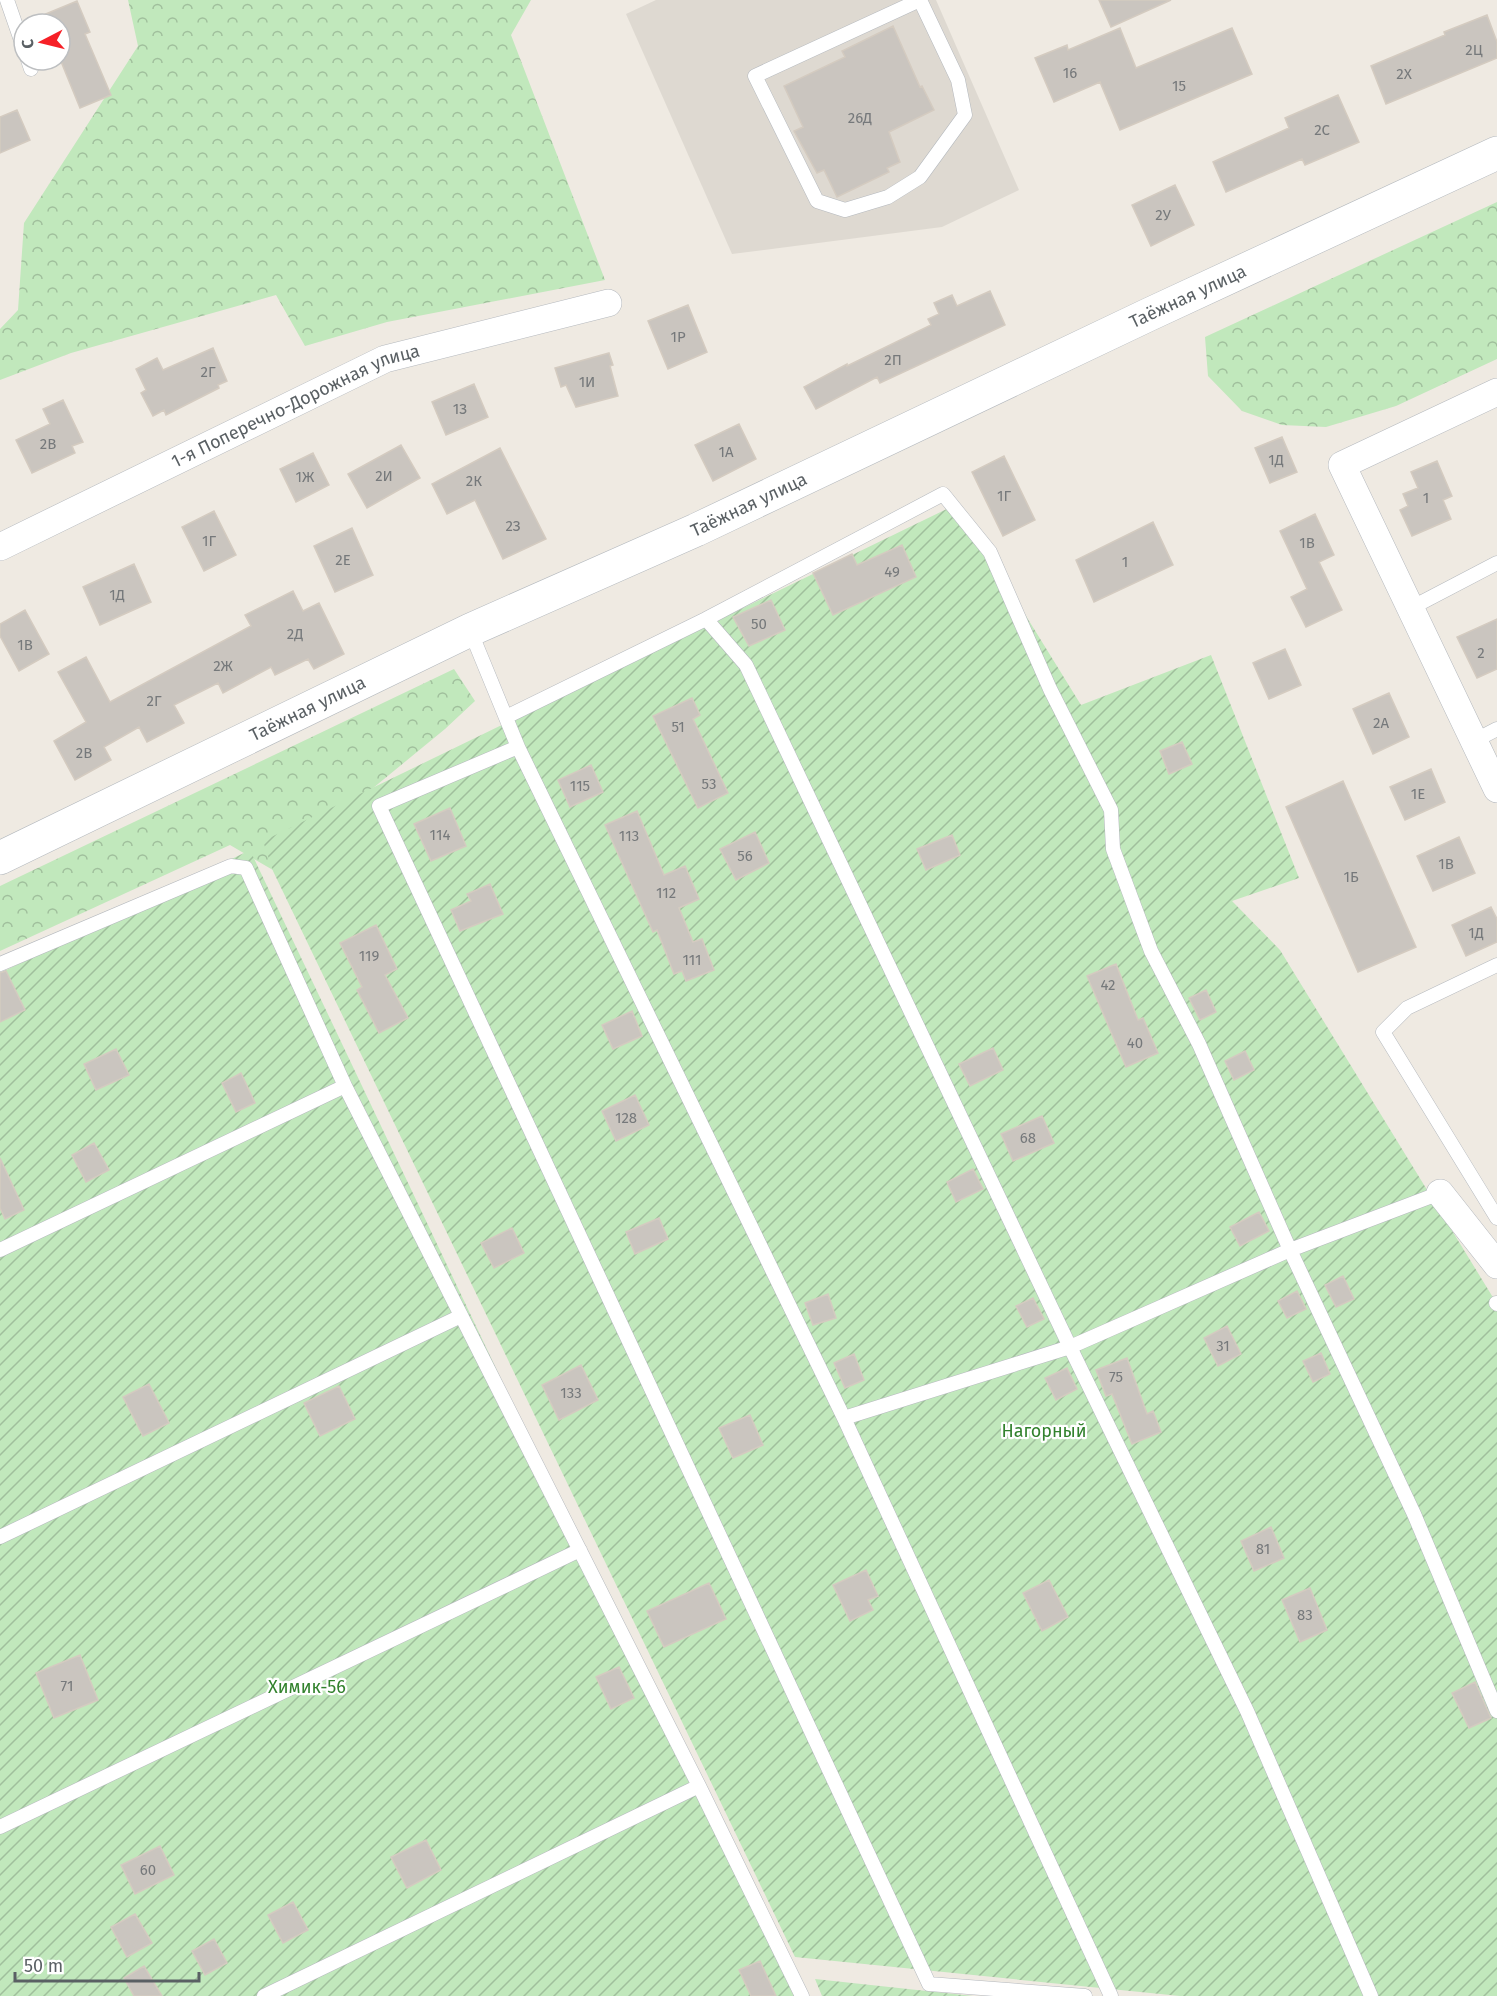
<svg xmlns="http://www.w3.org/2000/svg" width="1497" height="1996" font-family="'Fira Sans',sans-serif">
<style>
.education{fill:#ded9d1}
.forest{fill:url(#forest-crowns)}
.garden{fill:url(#garden-furrows)}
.building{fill:#cac5bf;stroke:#d4cbc0;stroke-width:1.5}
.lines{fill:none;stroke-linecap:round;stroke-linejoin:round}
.lane-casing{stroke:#b5b9be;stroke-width:15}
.street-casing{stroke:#b5b9be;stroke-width:28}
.secondary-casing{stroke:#b4b9be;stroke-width:34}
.lane{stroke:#fff;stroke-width:14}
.street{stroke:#fff;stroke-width:27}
.secondary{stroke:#fff;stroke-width:33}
.labels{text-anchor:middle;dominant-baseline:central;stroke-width:4.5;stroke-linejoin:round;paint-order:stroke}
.number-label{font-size:15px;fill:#76797b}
.street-label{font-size:18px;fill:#5a6064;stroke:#fff}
.park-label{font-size:18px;fill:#32822d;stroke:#fff}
</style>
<defs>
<pattern id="forest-crowns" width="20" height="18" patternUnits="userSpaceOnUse" patternTransform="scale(1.5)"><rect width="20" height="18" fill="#c1e8bc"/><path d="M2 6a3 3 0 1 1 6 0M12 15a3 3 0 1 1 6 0" fill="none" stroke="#a0bf9c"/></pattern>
<pattern id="garden-furrows" width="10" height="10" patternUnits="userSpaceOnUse" patternTransform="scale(1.5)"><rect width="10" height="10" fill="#c1e8bc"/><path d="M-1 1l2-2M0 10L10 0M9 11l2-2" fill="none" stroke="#a0bf9c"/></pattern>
</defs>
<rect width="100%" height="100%" fill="#efeae2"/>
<path class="education" d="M656,0H936L1019,190L942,227L732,254L626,14Z"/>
<path class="forest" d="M128,0H531L511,35L605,280L387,322L305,346L276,295L71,353L0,380V329L18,310L24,223L138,46Z
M1497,202V359L1396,406L1326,427L1282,425L1242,411L1208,376L1205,337Z
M454,669L475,701L445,729L367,793L302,887L230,845L0,951V886Z"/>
<path class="garden" d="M957,504L1081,705L1211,655L1299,878L1232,901L1280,950L1497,1304V1996H1180L795,1957L273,871L263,841Z
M250,850L794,1996H0V973Z
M815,1979L973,1996H822Z"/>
<path class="building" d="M1099,0H1171L1111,27Z
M77,1L90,32L85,34L111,95L80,108L60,59V24L24,23Z
M1487,15L1497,42V58L1386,104L1371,66L1445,35L1444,32Z
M893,26L920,87L922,86L934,110L889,132L900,162L887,168L889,172L837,197L824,170L817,173L794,131L803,127L784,86L845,57L842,51Z
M1120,28L1136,68L1232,28L1252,74L1120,130L1100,82L1054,102L1035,58L1067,45L1068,50Z
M1338,95L1359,142L1305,165L1302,159L1226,192L1213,162L1289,128L1285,118Z
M17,110L30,140L0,153V117Z
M1175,185L1194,225L1151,246L1132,205Z
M990,291L1005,325L880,383L877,377L816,409L804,387L847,364V366L931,325L928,319L939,314L934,303L952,295L957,306Z
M688,305L707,352L668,369L648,321Z
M213,348L227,381L218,385L219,388L166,415L164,410L153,416L141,393L146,390L136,369L157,358L163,370Z
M609,353L613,365L610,366L618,396L576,407L566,385L561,387L555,368Z
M474,384L488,417L446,435L432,402Z
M63,400L83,442L72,446L75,453L32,473L16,440L50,424L43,409Z
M739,424L756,459L713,481L695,445Z
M1282,437L1297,472L1270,483L1255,448Z
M401,445L420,478L367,508L348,474Z
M500,448L546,539L503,559L475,500L447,514L432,484Z
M313,453L329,485L296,502L280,469Z
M1004,456L1035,520L1003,536L972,472Z
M1437,461L1452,496L1443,500L1451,519L1412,536L1400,510L1408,506L1403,494L1418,488L1411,472Z
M214,511L236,555L204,571L182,527Z
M1315,514L1334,555L1319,562L1342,610L1306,627L1291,597L1307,589L1280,531Z
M1153,522L1173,565L1094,602L1076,560Z
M352,528L373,575L335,592L314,546Z
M902,545L916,577L833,615L813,573L852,554L857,565Z
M134,564L151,602L100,625L83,587Z
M293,591L303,611L319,603L344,654L314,669L308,659L275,675L271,667L223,693L218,683L174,705L184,723L147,742L139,727L104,747L111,760L75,780L54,741L86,722L58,672L86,657L110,702L251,626L245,615Z
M771,600L785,630L749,646L733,617Z
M25,610L49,654L19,671L0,636V624Z
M1497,619V669L1477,678L1457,637Z
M1285,649L1301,685L1269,699L1253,663Z
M1389,693L1409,737L1373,754L1353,709Z
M692,698L700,715L693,719L728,793L698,808L653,716Z
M1182,742L1192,764L1169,774L1160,751Z
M591,765L603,792L570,807L558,780Z
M1431,769L1445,802L1405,820L1390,787Z
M1343,781L1416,947L1358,972L1286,807Z
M450,808L466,846L431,861L414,824Z
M637,811L664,875L685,866L699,899L679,908L693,942L702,939L714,970L686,981L682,971L674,974L657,930L653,932L605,825Z
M755,832L769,863L736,880L720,849Z
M952,835L960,855L926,870L917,849Z
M1459,837L1475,873L1433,891L1417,856Z
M490,884L503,914L460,931L451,910L471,901L467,894Z
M1491,907L1497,919V942L1466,956L1452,925Z
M376,925L397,969L385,975L408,1018L379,1033L357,990L362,987L340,943Z
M1116,964L1138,1020L1143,1018L1158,1053L1126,1067L1087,976Z
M6,971L25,1010L0,1022V973Z
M1206,990L1216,1012L1200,1020L1189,998Z
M632,1011L642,1036L613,1049L602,1025Z
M993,1048L1003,1070L970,1086L959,1064Z
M116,1049L129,1075L96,1090L84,1064Z
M1245,1051L1254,1070L1234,1080L1225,1061Z
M241,1073L255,1103L236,1112L222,1083Z
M635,1095L649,1125L616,1141L602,1111Z
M1042,1116L1054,1143L1013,1161L1001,1134Z
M94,1143L109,1170L86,1182L72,1155Z
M0,1158L24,1210L5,1219L0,1208Z
M973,1169L983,1189L956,1202L947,1182Z
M1259,1212L1269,1231L1240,1246L1230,1227Z
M659,1218L668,1239L635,1254L626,1232Z
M512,1228L524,1253L494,1268L481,1243Z
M1343,1276L1354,1299L1336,1307L1325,1285Z
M1297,1291L1306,1309L1287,1318L1278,1301Z
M828,1294L836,1318L813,1325L805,1303Z
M1033,1298L1044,1319L1027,1327L1016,1306Z
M1227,1326L1241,1354L1218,1366L1204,1338Z
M1321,1353L1330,1374L1313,1382L1303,1361Z
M854,1354L864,1380L845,1388L834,1363Z
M1127,1358L1147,1414L1153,1411L1161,1432L1132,1444L1112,1394L1106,1396L1096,1370Z
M581,1365L598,1400L559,1420L542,1385Z
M1067,1368L1077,1389L1056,1400L1045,1378Z
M149,1384L169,1423L143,1436L123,1397Z
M339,1386L355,1419L320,1436L304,1403Z
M750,1415L763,1445L733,1458L719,1428Z
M1271,1527L1284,1558L1254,1571L1241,1541Z
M866,1570L878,1596L868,1600L873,1610L850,1621L833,1585Z
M1049,1580L1068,1617L1042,1631L1023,1593Z
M709,1583L726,1619L664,1647L647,1611Z
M1310,1588L1327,1630L1300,1642L1282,1600Z
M80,1655L98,1700L54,1718L36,1673Z
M619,1667L634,1698L611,1709L596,1677Z
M1475,1682L1491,1718L1469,1728L1452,1693Z
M426,1840L441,1870L407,1888L391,1857Z
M160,1846L174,1875L135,1894L121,1865Z
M293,1902L308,1930L283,1943L268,1915Z
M135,1914L152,1943L127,1957L111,1927Z
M214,1939L227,1963L205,1975L192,1951Z
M760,1961L776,1996H751L739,1970Z
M144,1966L162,1996H134L124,1978Z"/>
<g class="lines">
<defs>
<path id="lane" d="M7,0L24,49
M920,0L958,80L965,115L920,177L888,197L845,210L817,201L755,76Z
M28,60L31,69
M1409,609L1497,563
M706,619L943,494L990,552L1050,689L1111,810L1113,849L1151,951L1199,1044L1290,1250L1414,1514L1497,1711
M470,630L518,747L379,806L929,1984L1085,1996
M506,717L706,619L746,665L1070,1347L1247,1711L1371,1996
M1474,741L1497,729
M518,747L844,1418L1111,1996
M0,964L231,866L246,868L345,1086L699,1786L802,1996
M1497,965L1407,1008L1383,1032L1497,1218
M0,1250L345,1086
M1496,1303L1497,1304
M844,1418L1070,1347L1290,1250L1440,1193
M0,1537L461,1316
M0,1827L580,1550
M264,1996L699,1786"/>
<g id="street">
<path d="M1497,392L1342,465L1497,789"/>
<path id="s1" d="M0,547L385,359L608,303"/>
<path d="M1440,1193L1497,1265"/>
</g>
<g id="secondary">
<path id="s2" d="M0,858L470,630L696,530L1150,314L1497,153"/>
</g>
</defs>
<use href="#lane" class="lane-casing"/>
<use href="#street" class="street-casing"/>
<use href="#secondary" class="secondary-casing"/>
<use href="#lane" class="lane"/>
<use href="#street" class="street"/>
<use href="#secondary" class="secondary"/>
</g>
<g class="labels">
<g class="number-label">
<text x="1474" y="50">2Ц</text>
<text x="1070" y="73">16</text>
<text x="1404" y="74">2Х</text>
<text x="1179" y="86">15</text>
<text x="860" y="118">26Д</text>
<text x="1322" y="130">2С</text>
<text x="1163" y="215">2У</text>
<text x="678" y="337">1Р</text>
<text x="893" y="360">2П</text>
<text x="208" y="372">2Г</text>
<text x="587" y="382">1И</text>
<text x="460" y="409">1З</text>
<text x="48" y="444">2В</text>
<text x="726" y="452">1А</text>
<text x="1276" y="460">1Д</text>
<text x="384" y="476">2И</text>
<text x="305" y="477">1Ж</text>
<text x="474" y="481">2К</text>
<text x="1004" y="496">1Г</text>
<text x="1426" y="498">1</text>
<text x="513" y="526">2З</text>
<text x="209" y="541">1Г</text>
<text x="1307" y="543">1В</text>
<text x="343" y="560">2Е</text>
<text x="1125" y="562">1</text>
<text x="892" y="572">49</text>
<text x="117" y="595">1Д</text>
<text x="759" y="624">50</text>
<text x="295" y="634">2Д</text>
<text x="25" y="645">1В</text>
<text x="1481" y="653">2</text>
<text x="223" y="666">2Ж</text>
<text x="154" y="701">2Г</text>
<text x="1381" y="723">2А</text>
<text x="678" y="727">51</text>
<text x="84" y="753">2В</text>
<text x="709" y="784">53</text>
<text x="580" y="786">115</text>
<text x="1418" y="794">1Е</text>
<text x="440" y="835">114</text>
<text x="629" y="836">113</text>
<text x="745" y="856">56</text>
<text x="1446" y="864">1В</text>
<text x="1351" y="877">1Б</text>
<text x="666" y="893">112</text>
<text x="1476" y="933">1Д</text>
<text x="369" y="956">119</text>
<text x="692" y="960">111</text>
<text x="1108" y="985">42</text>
<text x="1135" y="1043">40</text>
<text x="626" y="1118">128</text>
<text x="1028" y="1138">68</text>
<text x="1223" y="1346">31</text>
<text x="1116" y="1377">75</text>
<text x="571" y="1393">133</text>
<text x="1263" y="1549">81</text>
<text x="1305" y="1615">83</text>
<text x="67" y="1686">71</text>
<text x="148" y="1870">60</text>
</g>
<g class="street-label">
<text stroke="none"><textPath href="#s2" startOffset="1314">Таёжная улица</textPath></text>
<text stroke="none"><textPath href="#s1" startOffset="328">1-я Поперечно-Дорожная улица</textPath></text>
<text stroke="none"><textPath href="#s2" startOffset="828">Таёжная улица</textPath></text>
<text stroke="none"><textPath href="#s2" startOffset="342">Таёжная улица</textPath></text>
</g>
<g class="park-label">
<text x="1044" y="1431">Нагорный</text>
<text x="307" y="1687">Химик-56</text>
</g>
</g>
<g transform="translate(42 42) rotate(263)"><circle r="28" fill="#ffffff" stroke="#bdbfc1" stroke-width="1.5"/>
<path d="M0-4.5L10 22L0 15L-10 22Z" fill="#f62027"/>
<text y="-9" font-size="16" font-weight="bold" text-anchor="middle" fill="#5a6064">С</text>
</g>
<path d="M15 1972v9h184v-9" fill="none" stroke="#5a6064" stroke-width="3"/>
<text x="24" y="1972" font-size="18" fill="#5a6064" stroke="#ffffff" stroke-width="4.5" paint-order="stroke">50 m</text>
</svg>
